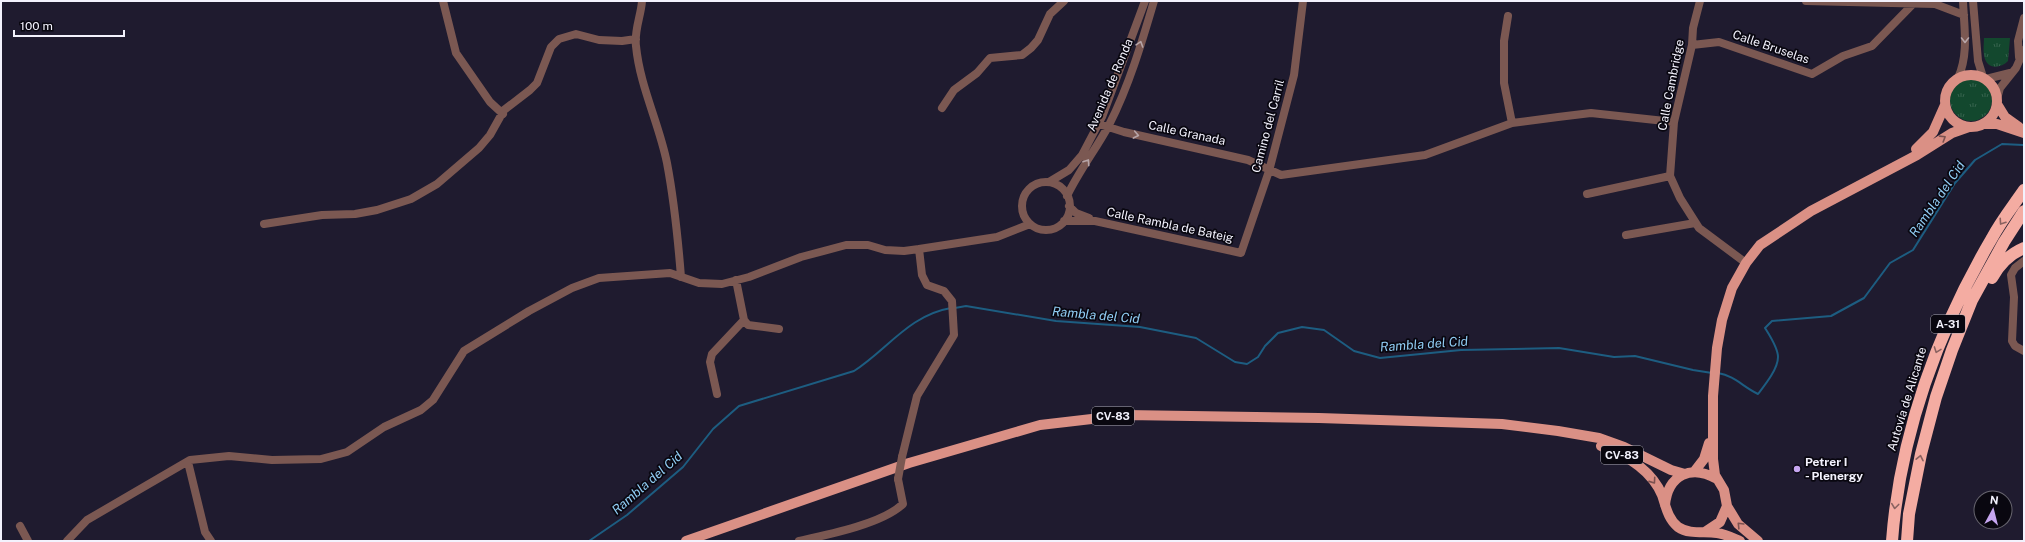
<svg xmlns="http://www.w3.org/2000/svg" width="2025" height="542" font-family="'Public Sans',sans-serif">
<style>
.grass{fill:url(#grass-tufts)}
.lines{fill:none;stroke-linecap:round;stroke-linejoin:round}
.stream{stroke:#1d5d81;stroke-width:2}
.minor{stroke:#7b5852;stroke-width:8}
.major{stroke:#da9085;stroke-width:10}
.highway{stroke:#f4aca2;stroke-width:12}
.minor-bridge{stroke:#7b5852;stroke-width:8}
.oneway{stroke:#b7a5a8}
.oneway2{stroke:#7c5250}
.oneway3{stroke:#8a6260}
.poi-dot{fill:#c6a6f0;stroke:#090710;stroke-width:1.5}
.labels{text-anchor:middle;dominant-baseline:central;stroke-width:3.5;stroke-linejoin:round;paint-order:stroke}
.shield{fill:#090710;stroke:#adacb6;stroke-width:1}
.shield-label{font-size:11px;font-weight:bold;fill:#f3f2fd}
.street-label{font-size:12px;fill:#f3f2fd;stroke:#090710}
.poi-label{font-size:12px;font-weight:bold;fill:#f3f2fd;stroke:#090710;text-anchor:start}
.water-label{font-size:13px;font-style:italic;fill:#90ccf3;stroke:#090710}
</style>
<defs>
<pattern id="grass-tufts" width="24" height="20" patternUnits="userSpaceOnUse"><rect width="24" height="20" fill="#13482e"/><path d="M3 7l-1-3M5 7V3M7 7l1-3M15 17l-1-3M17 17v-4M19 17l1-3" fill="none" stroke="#36634d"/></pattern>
</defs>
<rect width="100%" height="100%" fill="#1f1b2f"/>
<path class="grass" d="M1984,38H2010L2008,61C2000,69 1986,70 1984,55C1983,50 1984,43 1984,38Z
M1950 100a21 21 0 1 1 42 0a21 21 0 1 1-42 0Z"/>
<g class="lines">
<path class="stream" d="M955,308L966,306L1056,321L1140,327L1196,338L1235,362L1247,364L1258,357L1265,346L1278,333L1302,327L1324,330L1354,351L1380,358L1461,350L1559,348L1614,357L1635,356L1693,370L1712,373
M1718,373C1735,376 1743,387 1758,394C1765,385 1778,369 1778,357C1778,348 1770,336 1765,328L1772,321L1831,316L1864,298L1890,263L1913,250L1955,183L1975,160L2002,144L2023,145
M589,541L627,515L683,467L713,429L739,406L854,371C887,350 909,315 951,308"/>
<path class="minor" d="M443,1L456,53L490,102L503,114
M642,1C641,16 634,30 636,46C640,87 659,123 667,163C674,200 678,239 681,277
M1700,1L1693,28L1692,45L1674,122L1670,176L1680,198L1699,228L1746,263
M1806,1L1935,4L1964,15
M1973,1L1978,61L1983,77
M1508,16L1504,41V83L1512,123
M1692,45L1719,42L1812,74L1843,56L1872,46L1913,4
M2019,57L2018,41L2024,18
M1958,78C1969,54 1964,27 1963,1
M1986,79L2010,73
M1997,99L2000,88L2016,68L2024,50
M942,108L954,90L977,73L990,58L1022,55L1031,48L1038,40L1050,14L1064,1
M1099,124L1124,132L1248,160L1281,175L1425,155L1512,123L1558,117L1591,113L1674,122
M1049,182L1069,170L1082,155L1102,117L1145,1
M1022 206a24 24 0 1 1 48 0a24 24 0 1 1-48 0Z
M1587,194L1670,176
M1067,196C1079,171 1096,149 1109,125C1129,86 1142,42 1154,1
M1069,206L1076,213L1089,218
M1064,221H1095L1241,253L1269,171L1294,75L1303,1
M264,224L322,215L355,214L377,210L411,199L437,184L479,148L490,135L504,110L530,90L537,83L551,47L559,39L576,34L599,40L622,41L636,39
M1626,235L1695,223
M2024,261L2015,268L2011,275L2014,297L2012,341L2015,346L2024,351
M744,320L748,325L779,329
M717,394L710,362L712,354L744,320L736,280
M902,457L917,396L954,335L952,301L944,291L927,285L922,275L919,249L997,237L1030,224
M188,462L205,532L211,541
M20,526L28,541
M67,541L87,520L190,460L229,456L272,460L321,459L347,452L384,427L421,410L433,400L464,351L529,311L572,288L599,278L670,273L699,283L722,284L749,277L801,257L846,245H868L885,250L904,251L919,249
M799,541C827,535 882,524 903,504L898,479"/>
<path class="major" d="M1945 101a26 26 0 1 1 52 0a26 26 0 1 1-52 0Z
M1997,104L2005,117L2019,127
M1983,124H1997L2024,133
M1916,149L1933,132L1945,105
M1601,446C1626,455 1651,469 1662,495C1666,507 1668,519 1678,527C1690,535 1704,531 1717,533C1725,534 1733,538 1740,541
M1694,472L1704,459L1709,443
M1665,505C1668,475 1691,464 1717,479
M1727,506L1738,524L1758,541
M1705,532L1720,522L1727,506L1724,490L1715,475L1713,459V396L1717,348L1722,320L1732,288L1746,263L1760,245L1811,211L1917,155L1952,133L1969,127
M686,541L909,463L1040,425L1126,415L1319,418L1502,424L1558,431L1599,438L1624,447L1671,470L1685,474"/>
<path class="highway" d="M1992,278C1999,265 2010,254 2024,248
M1892,541C1900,434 1938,330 1992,238C2001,221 2013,206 2024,190
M1907,541L1909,514L1921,454L1936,397L1952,350L1972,300L2004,242L2024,211"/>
<path class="minor-bridge" d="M898,479L902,457"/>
</g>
<defs><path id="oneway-chevron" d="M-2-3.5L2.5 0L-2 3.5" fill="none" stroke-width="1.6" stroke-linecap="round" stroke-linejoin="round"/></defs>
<g class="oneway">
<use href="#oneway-chevron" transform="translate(1965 40) rotate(90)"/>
<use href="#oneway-chevron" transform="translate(1140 44) rotate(-72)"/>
<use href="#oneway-chevron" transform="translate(1136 135) rotate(11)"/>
<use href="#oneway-chevron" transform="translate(1087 162) rotate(-56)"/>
</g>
<g class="oneway2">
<use href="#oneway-chevron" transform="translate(1943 138) rotate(-32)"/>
<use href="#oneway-chevron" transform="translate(1653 481) rotate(55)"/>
<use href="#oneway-chevron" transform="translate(1740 525) rotate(-134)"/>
</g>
<g class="oneway3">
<use href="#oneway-chevron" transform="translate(2002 222) rotate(124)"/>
<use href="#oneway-chevron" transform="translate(1937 350) rotate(110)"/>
<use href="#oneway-chevron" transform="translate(1920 458) rotate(-78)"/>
<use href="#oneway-chevron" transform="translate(1895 506) rotate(97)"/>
</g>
<circle class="poi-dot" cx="1797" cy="469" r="4"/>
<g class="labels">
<g class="shield">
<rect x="1931" y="315" width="34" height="18" rx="3"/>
<rect x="1092" y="407" width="42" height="18" rx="3"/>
<rect x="1601" y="446" width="42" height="18" rx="3"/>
</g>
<g class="shield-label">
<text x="1948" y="324">A-31</text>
<text x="1113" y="416">CV-83</text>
<text x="1622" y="455">CV-83</text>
</g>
<g class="street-label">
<text transform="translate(1771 47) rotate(19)">Calle Bruselas</text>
<text transform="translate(1110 85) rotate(-67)">Avenida de Ronda</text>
<text transform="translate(1671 85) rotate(-79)">Calle Cambridge</text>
<text transform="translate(1268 126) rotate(-75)">Camino del Carril</text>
<text transform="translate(1187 133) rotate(12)">Calle Granada</text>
<text transform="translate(1170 225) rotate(12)">Calle Rambla de Bateig</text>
<text transform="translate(1907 399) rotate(-73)">Autovía de Alicante</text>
</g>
<g class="poi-label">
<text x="1805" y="462">Petrer I<tspan x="1805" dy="14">- Plenergy</tspan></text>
</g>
<g class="water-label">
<text transform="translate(1937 199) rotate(-56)">Rambla del Cid</text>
<text transform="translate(1096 315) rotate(5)">Rambla del Cid</text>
<text transform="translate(1424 344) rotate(-4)">Rambla del Cid</text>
<text transform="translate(647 483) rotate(-41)">Rambla del Cid</text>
</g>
</g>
<rect width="2025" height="542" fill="none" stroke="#f3f2fd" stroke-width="4"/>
<g transform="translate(1993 510) rotate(7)"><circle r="19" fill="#090710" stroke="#67656f"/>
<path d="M0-3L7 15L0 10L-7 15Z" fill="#c6a6f0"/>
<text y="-6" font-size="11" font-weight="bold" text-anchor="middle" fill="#f3f2fd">N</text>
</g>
<path d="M14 30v6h110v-6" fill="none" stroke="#f3f2fd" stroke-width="2"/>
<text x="20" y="30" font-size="12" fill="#f3f2fd" stroke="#090710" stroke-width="3" paint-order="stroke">100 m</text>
</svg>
